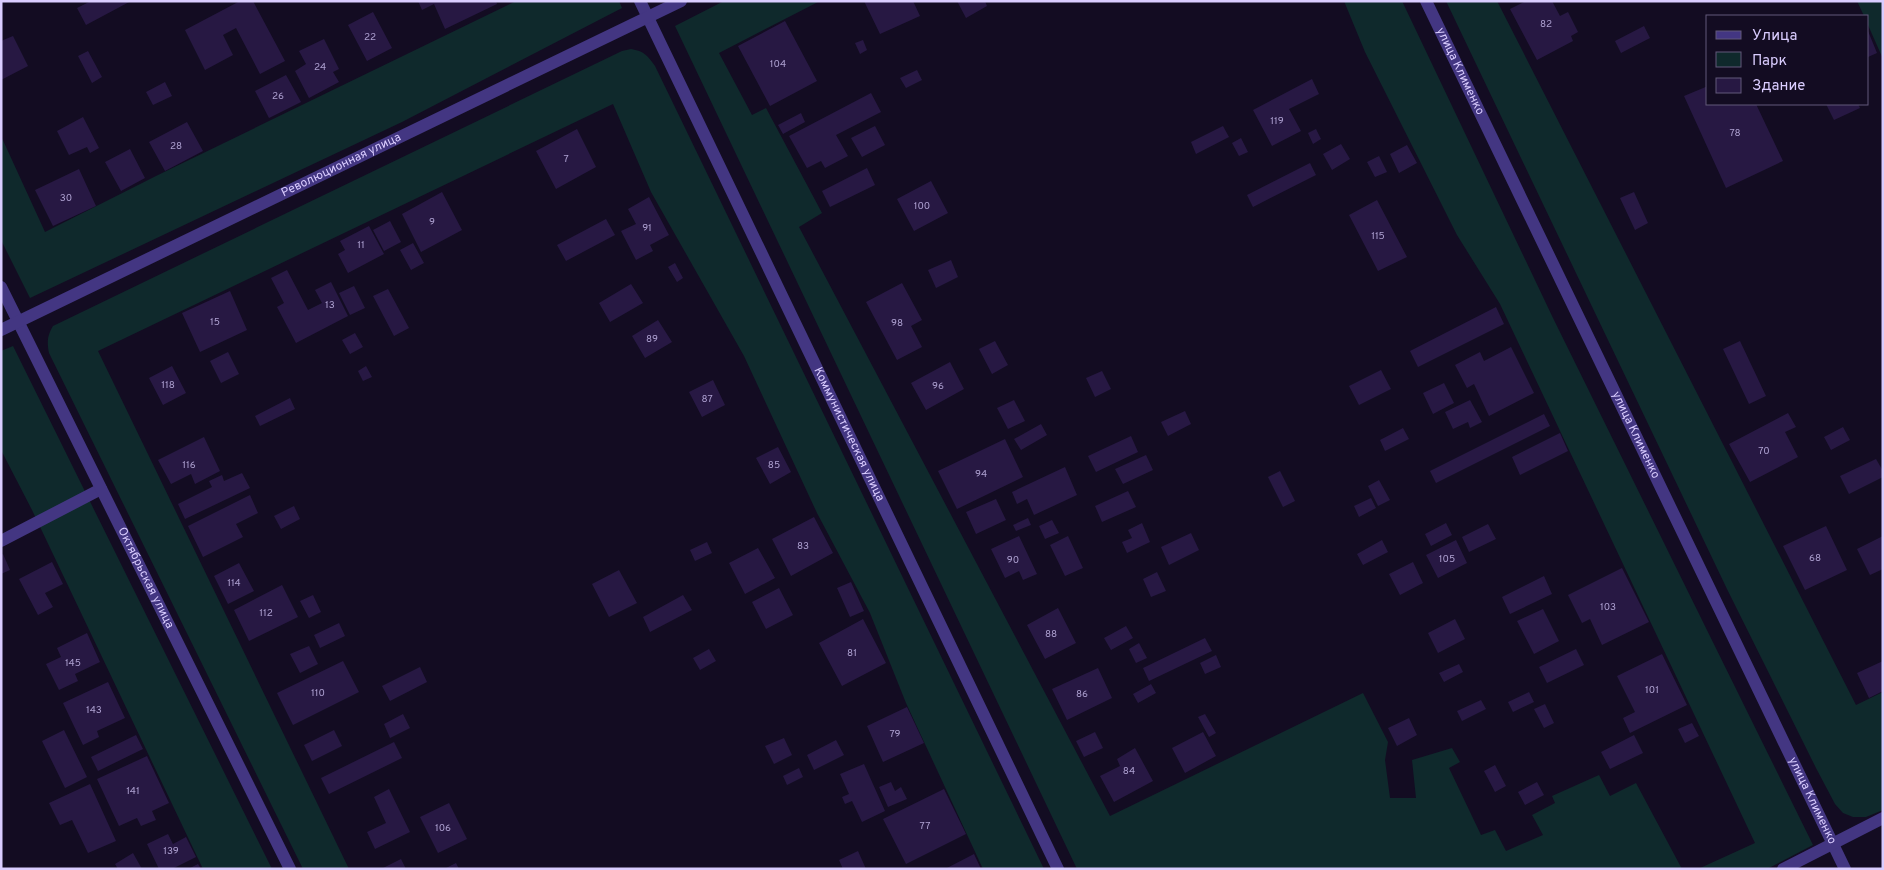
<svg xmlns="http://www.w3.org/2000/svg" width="1884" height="870" font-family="Overpass,sans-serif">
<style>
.green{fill:#0f292c}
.building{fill:#271843}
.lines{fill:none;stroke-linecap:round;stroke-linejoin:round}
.lane{stroke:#433682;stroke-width:12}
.street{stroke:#433682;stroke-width:12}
.labels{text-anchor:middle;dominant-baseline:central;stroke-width:4.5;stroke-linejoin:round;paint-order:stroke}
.number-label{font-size:10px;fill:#ada0d0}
.street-label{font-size:12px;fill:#dacdff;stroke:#130c22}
</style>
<rect width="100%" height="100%" fill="#130c22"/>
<path class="green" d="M516,1H619L622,8L402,122L30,298L1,240V136L45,232L156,176Z
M724,1H820L719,53L752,115L766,108L822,213L799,227L1110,816L1363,693L1388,742L1385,760L1390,798H1416L1412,760L1452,748L1460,762L1449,768L1481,835L1495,830L1506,851L1543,835L1532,815L1555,803L1552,796L1599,775L1610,796L1636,783L1682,869H1077L675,26Z
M1344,1H1402L1553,318L1813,845L1767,869H1698L1755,843L1500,304L1457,235L1365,52Z
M1446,1H1497L1856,705L1883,692V810L1866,817H1853L1843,813L1835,804L1816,768L1727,589Z
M1857,1H1883V59L1868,25V16H1864Z
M631,49C644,51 648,56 655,66L1044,869H983L906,703L870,613L817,513L744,356L651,192L613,104L98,351L349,869H303L49,353C47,343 47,336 53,326L622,51Z
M13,346L272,869H203L32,510L1,450V351Z"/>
<path class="building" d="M91,1H131L86,25L77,8Z
M240,1H253L285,61L260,74L236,28L223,35L233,55L205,70L185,30Z
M418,1H496L497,4L445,29L434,4L422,10Z
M864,1H913L920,16L880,34Z
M957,1H985L987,6L966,18Z
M1526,1H1552L1560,16L1568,12L1578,32L1571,36L1573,41L1537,60L1510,9Z
M373,12L392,48L367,61L348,25Z
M785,21L817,81L770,106L738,46Z
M1644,26L1650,38L1621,53L1615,41Z
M1868,31L1877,53L1868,57Z
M13,36L28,66L1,80V41Z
M324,39L339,69L333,72L339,82L309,98L295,71L306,64L299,51Z
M863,40L867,50L860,54L855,43Z
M88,51L102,77L92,83L78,56Z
M917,70L922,80L906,88L900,78Z
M286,75L301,102L269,118L255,91Z
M1312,79L1319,94L1289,109L1301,131L1272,146L1253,110Z
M165,82L172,96L153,105L146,92Z
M1708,86V104H1756L1783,161L1726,188L1684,96Z
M871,93L881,112L836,135L848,156L825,168L821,161L807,168L789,136Z
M1826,104H1858L1860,108L1834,120Z
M801,113L805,122L783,134L778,125Z
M83,117L99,148L90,153L87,147L69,155L57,131Z
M187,122L203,151L165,171L149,142Z
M875,126L885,145L862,157L851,138Z
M1223,126L1229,137L1196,154L1191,142Z
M577,129L596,167L556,189L536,151Z
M1316,129L1321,139L1313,144L1308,133Z
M1241,138L1248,152L1239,156L1232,143Z
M1341,144L1350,159L1332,170L1323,154Z
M1407,145L1417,163L1399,173L1390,154Z
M130,149L145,178L121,191L105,162Z
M1379,156L1387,172L1375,177L1367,162Z
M1310,163L1316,175L1253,207L1247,195Z
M867,168L875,185L830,207L822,191Z
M79,169L96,206L53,226L35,190Z
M931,181L948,213L914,231L897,199Z
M442,192L462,230L421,252L402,214Z
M1634,192L1648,223L1635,230L1620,198Z
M649,197L669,235L650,245L653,251L636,260L621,231L636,224L628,209Z
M1377,200L1407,257L1378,271L1349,215Z
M606,219L615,235L566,261L557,245Z
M390,221L401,242L384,251L373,230Z
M369,226L384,254L348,273L338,254L345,250L340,241Z
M413,243L424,263L411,270L400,250Z
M951,260L958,277L936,288L928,270Z
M675,263L683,278L677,282L668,267Z
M287,270L308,310L322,303L315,290L331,282L348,316L296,343L277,307L284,303L271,278Z
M902,283L922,320L911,326L922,347L897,360L866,302Z
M631,284L643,303L610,322L599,303Z
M354,286L365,308L350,315L339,293Z
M388,289L409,328L394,336L373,296Z
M230,291L247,330L200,352L182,313Z
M1496,307L1504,324L1418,367L1410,351Z
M658,320L672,342L645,358L632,336Z
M355,333L363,347L350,354L342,340Z
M995,341L1008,365L992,374L979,349Z
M1740,341L1766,396L1749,404L1723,349Z
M1511,347L1534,393L1489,416L1474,384L1467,388L1455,365L1480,352L1484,361Z
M228,352L239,374L221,383L210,361Z
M950,362L964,389L926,410L911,383Z
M172,366L186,393L163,405L149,378Z
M366,366L372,377L363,381L358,371Z
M1381,370L1391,389L1359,405L1349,386Z
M1102,371L1111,389L1095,397L1086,378Z
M713,380L725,405L702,417L689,392Z
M1444,383L1454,403L1433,414L1423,393Z
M290,398L295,409L260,426L255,416Z
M1014,400L1025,421L1008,429L997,408Z
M1470,400L1482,422L1470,428L1468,422L1453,429L1445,412Z
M1185,411L1191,424L1168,436L1161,422Z
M1788,413L1796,427L1785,432L1798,457L1750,482L1729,444Z
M1544,414L1550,426L1436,483L1430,471Z
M1041,424L1047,435L1021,450L1014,439Z
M1843,427L1850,440L1831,450L1824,437Z
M1403,428L1409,439L1385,451L1380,440Z
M1560,433L1568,451L1520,475L1512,457Z
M1131,436L1138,452L1096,472L1088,456Z
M204,437L220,471L195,484L191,474L171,484L158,460Z
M1005,439L1023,477L957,509L938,471Z
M778,447L791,472L770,484L756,458Z
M1146,455L1153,470L1123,484L1115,469Z
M1876,459L1883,471V477L1849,494L1840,476Z
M1065,467L1077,495L1034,515L1027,499L1017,504L1012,492Z
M1280,471L1295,501L1283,507L1268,477Z
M242,473L250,488L185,519L178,504L212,487L209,481L222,475L224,481Z
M1379,480L1390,500L1378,506L1368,486Z
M1128,491L1136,507L1102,522L1095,506Z
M250,495L258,513L236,524L243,537L203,557L188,526Z
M1371,498L1376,508L1359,517L1354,506Z
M996,499L1006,520L976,534L966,512Z
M294,506L300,519L281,529L274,516Z
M814,517L833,553L791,576L772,539Z
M1028,518L1031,525L1016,531L1013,525Z
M1052,520L1059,533L1045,539L1039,526Z
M1142,523L1150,542L1127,553L1122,542L1132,538L1128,530Z
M1446,523L1452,535L1431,546L1425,534Z
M1488,524L1496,539L1469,552L1462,537Z
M1826,526L1847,570L1805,590L1783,546Z
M1191,533L1199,550L1169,565L1161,547Z
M1019,536L1037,574L1023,580L1019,571L1005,578L991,549Z
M1068,536L1083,568L1065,576L1050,545Z
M1883,536V569L1870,575L1857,549Z
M1382,540L1388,552L1363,565L1357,554Z
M1456,540L1467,563L1438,578L1426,555Z
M707,542L712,553L695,561L690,550Z
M758,548L775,578L745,594L729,563Z
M3,554L10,570L1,574V555Z
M52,562L63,584L45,593L53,607L38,615L19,579Z
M1413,562L1423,583L1400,595L1389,574Z
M239,563L254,591L228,604L214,576Z
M1622,568L1649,622L1602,645L1590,619L1582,623L1568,595Z
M619,570L637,603L609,617L592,584Z
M1157,572L1166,591L1151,597L1143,579Z
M1544,576L1552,594L1510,614L1502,597Z
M851,582L864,611L850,617L837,588Z
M282,585L298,617L249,641L234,610Z
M779,588L793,615L766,629L752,602Z
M313,595L321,612L309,618L300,601Z
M683,595L692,610L650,632L643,617Z
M1058,608L1076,643L1045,659L1027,625Z
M1543,609L1559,641L1534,654L1517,621Z
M863,619L886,663L842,686L819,643Z
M1455,619L1465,639L1438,653L1428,633Z
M339,623L345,636L320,648L314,635Z
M1126,626L1133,638L1111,650L1104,638Z
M87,633L100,662L75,674L78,681L59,690L46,664L61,657L57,648Z
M1205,638L1212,651L1149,681L1143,668Z
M1139,643L1147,658L1136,663L1129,649Z
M309,646L318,664L300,673L290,654Z
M709,649L716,661L700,670L693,658Z
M1576,649L1584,665L1547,683L1539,667Z
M1662,654L1687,705L1630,733L1623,718L1635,712L1617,676Z
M1216,655L1221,667L1205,674L1200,663Z
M343,661L359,692L293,725L277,693Z
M1883,661V691L1869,698L1857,673Z
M1459,664L1463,672L1444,682L1439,673Z
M420,667L427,682L390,701L382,686Z
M1098,668L1112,698L1067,720L1052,689Z
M108,682L125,718L97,731L99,737L83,745L63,703Z
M1151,684L1156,693L1138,703L1133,694Z
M1529,692L1534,702L1513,712L1508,702Z
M1481,700L1486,709L1462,721L1457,711Z
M1545,704L1554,723L1544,728L1534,709Z
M907,707L924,743L883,762L867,726Z
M403,714L410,728L390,738L384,724Z
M1205,714L1216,733L1209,737L1198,717Z
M1409,718L1417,735L1397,746L1388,728Z
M1692,723L1699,736L1685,743L1678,729Z
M64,730L87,777L65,788L42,741Z
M334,730L342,746L312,761L304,745Z
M1095,732L1103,748L1084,757L1076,741Z
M1203,732L1216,756L1185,773L1172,748Z
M136,735L143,749L98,771L91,757Z
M1634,735L1643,753L1610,769L1601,752Z
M784,738L792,755L774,764L765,746Z
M836,740L844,755L814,770L807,755Z
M394,742L402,758L329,794L321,778Z
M1135,748L1153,781L1114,802L1100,776L1120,766L1117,759Z
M147,756L169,803L152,811L156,820L141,826L137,818L119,826L97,779Z
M864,764L885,811L862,822L852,801L845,804L842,797L849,794L840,774Z
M1495,765L1506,786L1495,792L1484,771Z
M799,768L803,777L787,785L783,776Z
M891,782L895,791L901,787L907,799L888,807L879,787Z
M1537,782L1544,795L1525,805L1518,792Z
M90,784L116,841L88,853L72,820L60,825L49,803Z
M389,789L410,832L375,849L367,832L386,823L374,797Z
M944,789L966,834L906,864L883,819Z
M449,803L467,839L438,853L420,817Z
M168,834L173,844L186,837L196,857L172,869H159L147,844Z
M858,851L866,869H843L839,860Z
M133,853L142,869H118L115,864Z
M974,854L981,869H945Z
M401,859L406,869H381Z
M456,863L459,869H444Z
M198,864L201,869H188Z"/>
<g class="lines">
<path class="lane" d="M1,541L101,489"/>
<g class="street">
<path id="s1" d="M640,1L1058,869"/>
<path id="s2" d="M1426,1L1845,869"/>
<path id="s3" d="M1,287L290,869"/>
<path id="s4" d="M1,330L681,1"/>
<path d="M1783,869L1883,818"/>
</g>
</g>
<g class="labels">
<g class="number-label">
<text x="1546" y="24">82</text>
<text x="370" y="37">22</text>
<text x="778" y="64">104</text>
<text x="320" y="67">24</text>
<text x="278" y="96">26</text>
<text x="1277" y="121">119</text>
<text x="1735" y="133">78</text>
<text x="176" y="146">28</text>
<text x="566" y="159">7</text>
<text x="66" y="198">30</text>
<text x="922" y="206">100</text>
<text x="432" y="222">9</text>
<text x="647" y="228">91</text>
<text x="1378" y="236">115</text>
<text x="361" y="245">11</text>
<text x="330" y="305">13</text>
<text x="215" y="322">15</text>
<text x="897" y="323">98</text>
<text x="652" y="339">89</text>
<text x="168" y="385">118</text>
<text x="938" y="386">96</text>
<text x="707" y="399">87</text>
<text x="1764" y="451">70</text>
<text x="189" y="465">116</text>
<text x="774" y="465">85</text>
<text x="981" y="474">94</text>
<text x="803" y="546">83</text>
<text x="1815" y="558">68</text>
<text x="1447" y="559">105</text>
<text x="1013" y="560">90</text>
<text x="234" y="583">114</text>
<text x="1608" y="607">103</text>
<text x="266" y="613">112</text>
<text x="1051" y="634">88</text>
<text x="852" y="653">81</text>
<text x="73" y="663">145</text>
<text x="1652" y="690">101</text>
<text x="318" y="693">110</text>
<text x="1082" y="694">86</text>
<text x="94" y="710">143</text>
<text x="895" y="734">79</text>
<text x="1129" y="771">84</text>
<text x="133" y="791">141</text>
<text x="925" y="826">77</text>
<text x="443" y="828">106</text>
<text x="171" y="851">139</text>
</g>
<g class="street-label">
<text stroke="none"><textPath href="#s2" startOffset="78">улица Клименко</textPath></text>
<text stroke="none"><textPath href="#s4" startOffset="378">Революционная улица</textPath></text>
<text stroke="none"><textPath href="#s1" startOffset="481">Коммунистическая улица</textPath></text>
<text stroke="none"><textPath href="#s2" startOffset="482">улица Клименко</textPath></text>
<text stroke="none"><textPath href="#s3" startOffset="325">Октябрьская улица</textPath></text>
<text stroke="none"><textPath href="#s2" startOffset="888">улица Клименко</textPath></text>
</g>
</g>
<rect width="1884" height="870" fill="none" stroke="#dacdff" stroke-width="5"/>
<rect x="1706" y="15" width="162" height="90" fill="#130c22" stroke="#63597a"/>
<rect x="1716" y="31" width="25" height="8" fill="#433682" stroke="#63597a"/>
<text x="1752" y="40" font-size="15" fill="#dacdff">Улица</text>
<rect x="1716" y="52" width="25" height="15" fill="#0f292c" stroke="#63597a"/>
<text x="1752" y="65" font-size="15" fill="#dacdff">Парк</text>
<rect x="1716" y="78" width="25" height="15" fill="#271843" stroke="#63597a"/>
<text x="1752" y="90" font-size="15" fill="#dacdff">Здание</text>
</svg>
